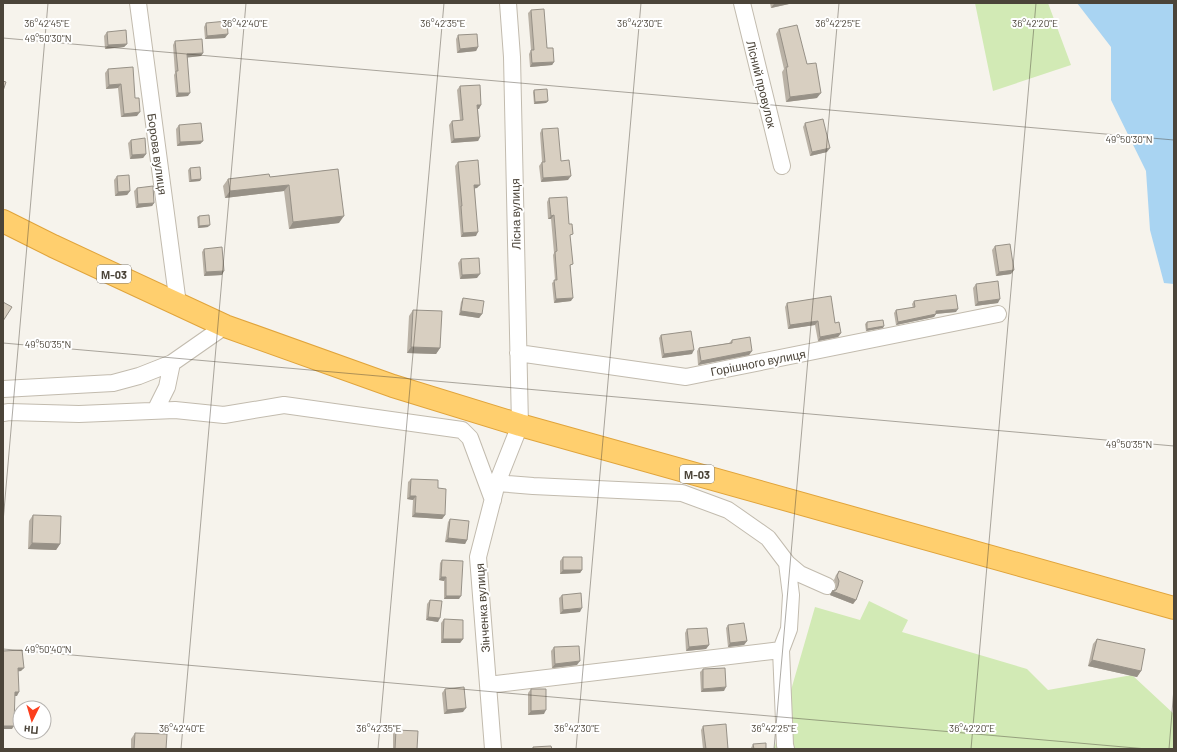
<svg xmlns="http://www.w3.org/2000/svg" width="1177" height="752" font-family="Barlow,sans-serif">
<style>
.green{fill:#d2eab5}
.water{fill:#a9d4f2}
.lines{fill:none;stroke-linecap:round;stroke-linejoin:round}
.minor-casing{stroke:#c2bbae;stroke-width:18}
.highway-casing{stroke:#e0a43c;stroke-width:24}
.minor{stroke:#fff;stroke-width:16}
.highway{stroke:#ffcf6e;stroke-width:22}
.wall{fill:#bab2a6}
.shaded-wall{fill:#979187}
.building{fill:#d8cfc1;stroke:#979187}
.ticks{fill:none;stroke:#4b4439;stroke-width:1;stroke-opacity:0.45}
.labels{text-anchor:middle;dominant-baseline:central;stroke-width:4;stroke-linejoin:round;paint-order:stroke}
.shield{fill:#fff;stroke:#817c74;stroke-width:1}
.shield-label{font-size:11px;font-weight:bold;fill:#4b4439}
.street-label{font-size:12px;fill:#4b4439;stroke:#fff}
.ticks-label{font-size:10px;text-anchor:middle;fill:#4b4439;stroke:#fff;stroke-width:4;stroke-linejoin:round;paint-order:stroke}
</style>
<rect width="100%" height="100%" fill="#f6f3ec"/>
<path class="green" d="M975,3H1048L1071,65L993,91Z
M869,601L908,620L902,632L1027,669L1048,690L1132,675L1174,714L1173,749H774L815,607L860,620Z"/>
<path class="water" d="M1077,3H1174V284L1164,283L1150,230L1146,171L1111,100V47Z"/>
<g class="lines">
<defs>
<path id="minor" d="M138,3L178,304
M742,3L782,166
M518,353L686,377L998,314
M3,389L113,383L139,376L172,363L225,326
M155,411L167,387L172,363
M3,413L9,412L79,414L175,410L224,415L284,405L462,430L470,438L493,500
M497,483L533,486L682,493L728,510L768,538L787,563L800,574L827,586
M781,650L789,629L791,595L787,563
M488,685L781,650L785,745L786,749
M493,749L478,557L497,483L520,425L512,57L508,3"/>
<path id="highway" d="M3,221L53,246L225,326L393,386L520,425L1174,608"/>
</defs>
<use href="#minor" class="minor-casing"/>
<use href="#highway" class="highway-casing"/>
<use href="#minor" class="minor"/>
<use href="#highway" class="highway"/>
</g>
<path class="wall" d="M770,3H789V4L771,8Z
M531,10L547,48L554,62L552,65L530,67L529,54L531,50L528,13Z
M206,23L225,38L205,39L204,27Z
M779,29L807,64L817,98L786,102L782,72L784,69L776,34Z
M107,32L127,44L124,47L105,49L104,36Z
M458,35L478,47L476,51L457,53L456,39Z
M175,41L203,53L201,56L187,57L188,96L176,97L174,75L175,73L173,45Z
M108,69L135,98L137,116L121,117L118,88L106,89L105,73Z
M460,86L479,109H478L480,137L478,141L451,143L449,125L452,121L460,120L457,90Z
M534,90L548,101L546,103L534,104L533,92Z
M805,123L827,152L810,156L803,127Z
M179,125L203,141L200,144L177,146L176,129Z
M542,129L561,161L568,180L541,182L539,166L542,162L540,133Z
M131,140L146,154L143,158L130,159L128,143Z
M458,162L477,188H475L476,236L461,237L455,166Z
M190,168L201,179L200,181L189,182L188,170Z
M338,169L339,223L289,229L284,191L225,198L223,186L228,179L270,177Z
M117,176L130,191L127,195L115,196L114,180Z
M137,188L154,203L152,206L136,208L134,191Z
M549,198L570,238L571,301L554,303L552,283L555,280L553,255L554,253L551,219H548L547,202Z
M199,216L208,227L198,228L197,217Z
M995,246L1011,274L996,276L992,250Z
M204,249L222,275L204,276L202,252Z
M461,259L477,278L460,279L458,263Z
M976,284L998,303L975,306L973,288Z
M463,298L482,314L479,318L459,315L461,302Z
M914,301L956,312L936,314L934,317L896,325L894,313L896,310L913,308L912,304Z
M787,303L835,323L841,333L838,337L818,341L815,325L788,329L785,307Z
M413,310L440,348L436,354L407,353L409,316Z
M867,322L883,328L866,331L865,324Z
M661,335L692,354L662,358L659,338Z
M732,340L752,351L749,355L698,365L697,351L699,348L729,343Z
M411,479L438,488L445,515L442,519L412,517L413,500L407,499L408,482Z
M33,515L60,544L56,550L28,549L29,521Z
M450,519L467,540L465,544L445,542L448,522Z
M563,557L582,570L580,573L560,574V561Z
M442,560L459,599H444V581L439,580L440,563Z
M839,571L856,600L853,604L830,595L832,591L836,589V585L834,580L836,575Z
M562,595L580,612L560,614L559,598Z
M430,600L438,622L426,620L427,604Z
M444,619L463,639L460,643H441V623Z
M728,625L747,641L744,645L728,647L726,628Z
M687,629L709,645L706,649L686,651L685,633Z
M1097,639L1141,671L1137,677L1088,666L1093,644Z
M554,647L577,665L552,668L551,651Z
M703,669L724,691L701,692L700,672Z
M445,689L463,712L444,714L442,693Z
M531,689L544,714L528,715V693Z
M703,726L728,749H703L701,730Z
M396,730L417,749H393V734Z
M135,733L166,749H131V739Z
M753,744L766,749H751V748Z"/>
<path class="shaded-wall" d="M455,3H467L455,4Z
M779,3H789V4L771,8L774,4Z
M228,34L225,38L205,39L207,36Z
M127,44L124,47L105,49L108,45Z
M478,47L476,51L457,53L460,49Z
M203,53L201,56L184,58L187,54Z
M554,62L552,65L530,67L532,63Z
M121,84L118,88L106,89L109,85Z
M178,93H190L188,96L176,97Z
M821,93L817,98L786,102L790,97Z
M548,101L546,103L534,104L535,102Z
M477,105H481L479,109H475Z
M140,112L137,116L121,117L124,114Z
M480,137L478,141L451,143L454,139Z
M203,141L200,144L177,146L180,142Z
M830,148L827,152L810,156L812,152Z
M146,154L143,158L130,159L132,155Z
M571,176L568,180L541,182L543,178Z
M201,179L200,181L189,182L191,180Z
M289,185L284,191L225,198L230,191Z
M474,185H480L477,188L472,189Z
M130,191L127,195L115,196L118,192Z
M154,203L152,206L136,208L138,204Z
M554,215L551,219H548L551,216Z
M344,216L339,223L289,229L293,222Z
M210,225L208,227L198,228L199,226Z
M478,232L476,236L461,237L463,233Z
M1014,270L1011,274L996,276L999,272Z
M224,271L222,275L204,276L206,272Z
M480,274L477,278L460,279L462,275Z
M573,298L571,301L554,303L556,299Z
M1000,299L998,303L975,306L978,302Z
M958,309L956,312L934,314L936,311Z
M461,311L482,314L479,318L459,315Z
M936,314L934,317L896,325L898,322Z
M818,321L815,325L788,329L790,325Z
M884,326L883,328L866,331L867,329Z
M841,333L838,337L818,341L820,337Z
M411,347L440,348L436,354L407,353Z
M694,350L692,354L662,358L664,354Z
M752,351L749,355L698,365L701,361Z
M410,496H416L413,500L407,499Z
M415,513L445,515L442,519L412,517Z
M448,538L467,540L465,544L445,542Z
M32,543L60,544L56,550L28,549Z
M563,570H582L580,573L560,574Z
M441,577H446L444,581L439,580Z
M832,591L856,600L853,604L830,595Z
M446,596H461L459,599H444Z
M582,608L580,612L560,614L563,610Z
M428,617L440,618L438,622L426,620Z
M443,639H463L460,643H441Z
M747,641L744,645L728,647L730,643Z
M709,645L706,649L686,651L689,647Z
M1092,660L1141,671L1137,677L1088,666Z
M580,661L577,665L552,668L555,664Z
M18,668H24L21,671L15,672Z
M726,687L724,691L701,692L703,689Z
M15,692H19L17,696H12Z
M466,708L463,712L444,714L447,710Z
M546,710L544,714L528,715L531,711Z
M3,726H14L12,729H3Z"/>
<path class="building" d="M544,9L547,48H553L554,62L532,63L531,50H534L531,10Z
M227,21L228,34L207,36L206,23Z
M797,25L807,64L816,63L821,93L790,97L786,67H788L779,29Z
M126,30L127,44L108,45L107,32Z
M477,34L478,47L460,49L458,35Z
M202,39L203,53L187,54L190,93H178L176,71H178L175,41Z
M133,67L135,98H139L140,112L124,114L121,84L109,85L108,69Z
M3,81L6,82L3,91Z
M480,85L481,105H477L480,137L454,139L452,121L463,120L460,86Z
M547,89L548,101L535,102L534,90Z
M823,119L830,148L812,152L805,123Z
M201,123L203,141L180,142L179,125Z
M558,128L561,161L569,160L571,176L543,178L542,162H545L542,129Z
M145,138L146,154L132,155L131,140Z
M478,160L480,185H474L478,232L463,233L461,206H462L458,162Z
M200,167L201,179L191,180L190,168Z
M338,169L344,216L293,222L289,185L230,191L228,179L269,174L270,177Z
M129,175L130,191L118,192L117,176Z
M153,186L154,203L138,204L137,188Z
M567,197L569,224H572L573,234L570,235L573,264L570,265L573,298L556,299L554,280H557L555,252L557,251L554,215L551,216L549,198Z
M209,215L210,225L199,226V216Z
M1010,244L1014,270L999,272L995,246Z
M222,247L224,271L206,272L204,249Z
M479,258L480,274L462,275L461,259Z
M998,281L1000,299L978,302L976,284Z
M956,295L958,309L936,311V314L898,322L896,310L915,307L914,301Z
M831,296L835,323L839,322L841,333L820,337L818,321L790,325L787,303Z
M463,298L484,301L482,314L461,311Z
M3,302L12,307L3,321Z
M413,310L442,311L440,348L411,347Z
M883,320L884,326L867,329V322Z
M691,331L694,350L664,354L661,335Z
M750,337L752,351L701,361L699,348L732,343V340Z
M411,479L438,480V488L446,489L445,515L415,513L416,496H410Z
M33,515L61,516L60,544L32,543Z
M450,519L469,521L467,540L448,538Z
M563,557H582V570H563Z
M442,560L463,561L461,596H446V577H441Z
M839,571L863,581L856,600L832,591L836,590L838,586L839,581L837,576Z
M581,593L582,608L563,610L562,595Z
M430,600L442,601L440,618L428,617Z
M444,619L463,620V639H443Z
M744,623L747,641L730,643L728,625Z
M707,628L709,645L689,647L687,629Z
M1097,639L1145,649L1141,671L1092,660Z
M579,646L580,661L555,664L554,647Z
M22,650L24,668H18L19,692H15L14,726H3V651Z
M725,668L726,687L703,689V669Z
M464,687L466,708L447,710L445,689Z
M531,689H546V710L531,711Z
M726,724L728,749H706L703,726Z
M396,730L418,731L417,749H395Z
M135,733L167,734L166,749H134Z
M766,743V749H754L753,744Z
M551,746L552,749H533V747Z"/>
<path class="ticks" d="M3,38L1174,140M3,343L1174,446M3,522L48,3M3,649L1147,749M181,749L246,3M378,749L444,3M576,749L641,3M774,749L839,3M971,749L1036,3M1169,749L1174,688"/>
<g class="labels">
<g class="shield">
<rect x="97" y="265" width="34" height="18" rx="3"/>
<rect x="680" y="465" width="34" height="18" rx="3"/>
</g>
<g class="shield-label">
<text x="114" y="274">М-03</text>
<text x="697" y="474">М-03</text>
</g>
<g class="street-label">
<text transform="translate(762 84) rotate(76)">Лісний провулок</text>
<text transform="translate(158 154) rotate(82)">Борова вулиця</text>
<text transform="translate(515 214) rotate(-91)">Лісна вулиця</text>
<text transform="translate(758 362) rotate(-11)">Горішного вулиця</text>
<text transform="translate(482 608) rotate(-94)">Зінченка вулиця</text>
</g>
</g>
<g class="ticks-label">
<text x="47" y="27">36°42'45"E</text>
<text x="245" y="27">36°42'40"E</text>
<text x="443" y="27">36°42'35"E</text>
<text x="640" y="27">36°42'30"E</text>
<text x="838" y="27">36°42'25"E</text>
<text x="1035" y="27">36°42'20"E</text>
<text x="48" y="42">49°50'30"N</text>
<text x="1129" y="143">49°50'30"N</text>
<text x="48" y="348">49°50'35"N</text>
<text x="1129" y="448">49°50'35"N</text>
<text x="48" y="653">49°50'40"N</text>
<text x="182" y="732">36°42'40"E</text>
<text x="379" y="732">36°42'35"E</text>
<text x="577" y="732">36°42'30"E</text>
<text x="774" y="732">36°42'25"E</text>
<text x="972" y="732">36°42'20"E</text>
</g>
<rect width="1177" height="752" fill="none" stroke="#4b4439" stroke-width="8"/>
<g transform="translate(32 720) rotate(185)"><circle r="19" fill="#ffffff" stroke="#b7b4b0"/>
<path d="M0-3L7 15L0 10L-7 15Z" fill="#fc3f1d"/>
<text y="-6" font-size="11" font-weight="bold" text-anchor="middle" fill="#4b4439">Пн</text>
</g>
</svg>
